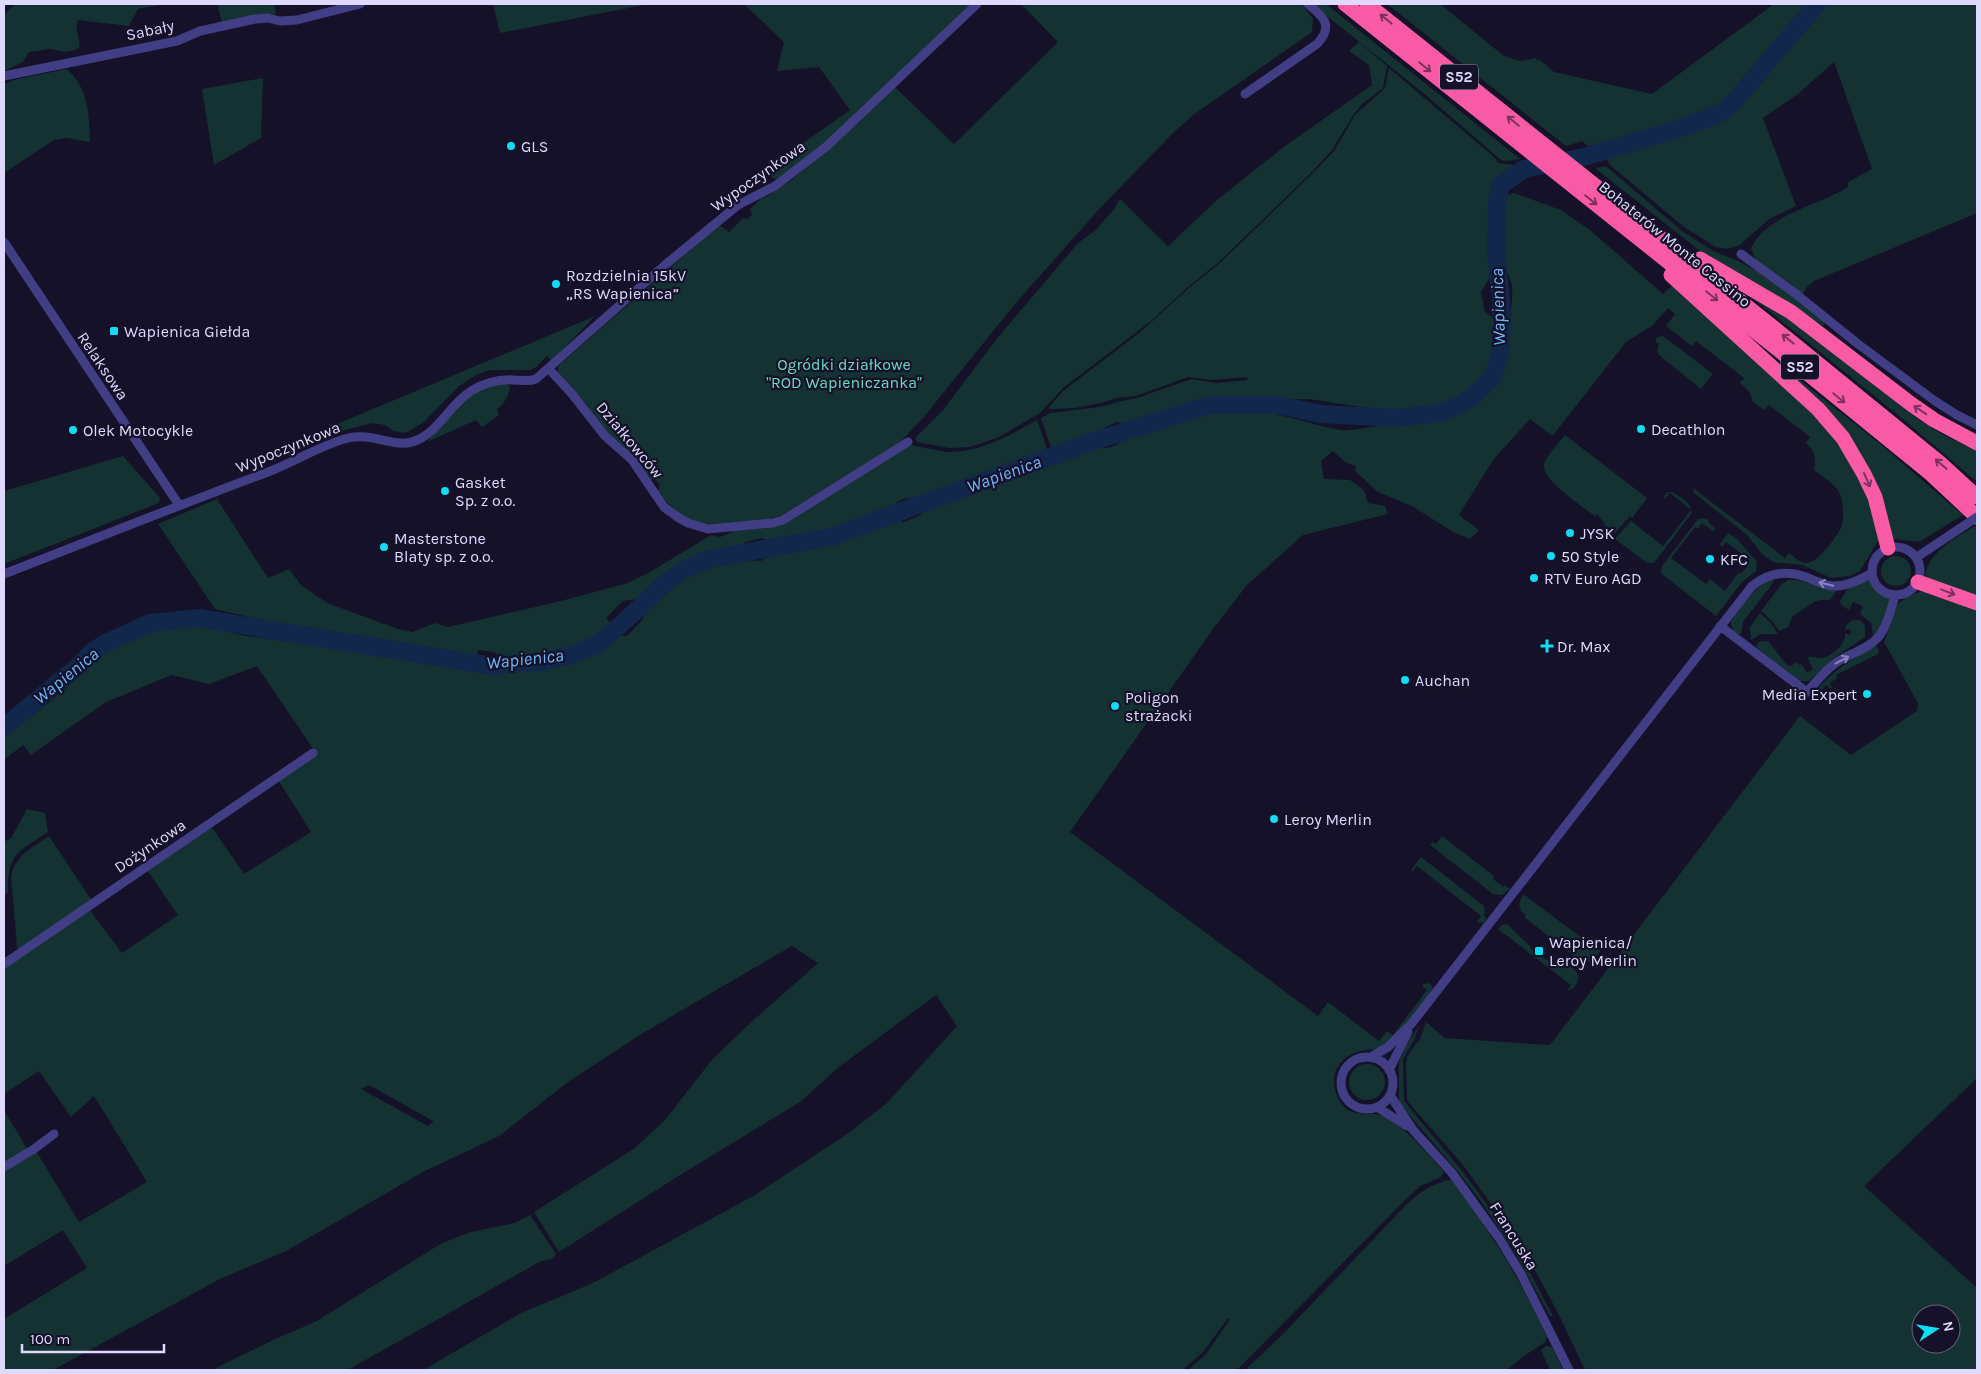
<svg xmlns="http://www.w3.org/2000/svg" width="1981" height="1374" font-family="Karla,sans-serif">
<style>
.green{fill:#143231;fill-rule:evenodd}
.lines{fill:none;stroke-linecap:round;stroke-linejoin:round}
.river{stroke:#11274c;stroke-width:18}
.street{stroke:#413e85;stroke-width:9}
.highway{stroke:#f85aa5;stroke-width:15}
.street-bridge{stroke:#413e85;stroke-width:9}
.oneway{stroke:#7b3260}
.oneway2{stroke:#8884bb}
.poi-dot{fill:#0eddf5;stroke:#151128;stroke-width:2}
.labels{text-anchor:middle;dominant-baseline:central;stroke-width:4.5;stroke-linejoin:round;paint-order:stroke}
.shield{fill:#151128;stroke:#a29dbd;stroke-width:1}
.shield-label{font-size:15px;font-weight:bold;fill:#ded9fd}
.street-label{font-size:16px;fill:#ded9fd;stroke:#151128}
.poi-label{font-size:16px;fill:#ded9fd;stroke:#151128;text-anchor:start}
.park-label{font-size:16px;fill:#67dcbf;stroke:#151128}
.water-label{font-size:18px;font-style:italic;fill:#6cb7f9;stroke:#151128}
</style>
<rect width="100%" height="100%" fill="#151128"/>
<path class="green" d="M15,4H165L138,9L129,26L78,20C73,30 83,40 78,49L66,52L50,49L29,52L23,62L4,71V15Z
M217,4H274L276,14H261L222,23Z
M493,4H649L500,33Z
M744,4H971L824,144L779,179C771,179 769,176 768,168L850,110L819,67L777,71L784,42Z
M1021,4H1302L1313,19L1312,32L1193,115L1172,134L1102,206L1015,304L923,418L899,443L782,515L767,520L708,524C685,522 671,508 658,491L660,485L655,479H650L635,456L611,438L594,416L588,406L558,372V366L719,225L729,232L743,218L748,219L752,214L750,209L762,198L768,196L793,179L895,87L954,144L1058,42Z
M1312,4H1326L1520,159L1507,161L1501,160L1427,96Z
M1387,4H1440L1504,56L1520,61L1536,58L1537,61L1540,60L1554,72L1652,94L1774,4H1807L1729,99L1710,111L1691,118L1591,149L1582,141L1566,146Z
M1827,4H1977V213L1814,281L1807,287L1803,294L1756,260L1751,249C1763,216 1820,205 1848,187V182L1872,169L1834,62L1798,94L1763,118L1796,206L1769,219L1740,245L1727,249L1716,247L1684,227L1610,165L1607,159L1612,155L1719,122L1736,108Z
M1359,42L1387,66L1383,88L1362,104L1354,114L1332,150L1311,173L1220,261L1188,287L1151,321L1063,388L1040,413L999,437L970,447L949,448L917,442L915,438L943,410L999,336L1078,243L1096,230L1114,209L1120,199L1168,246L1217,200L1285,146L1372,85L1369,65L1349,51Z
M1389,68L1494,157L1498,163L1521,166L1503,176L1496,187L1493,207V272L1481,292L1485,312L1496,320L1497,343L1491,369L1481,384L1458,399L1430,409L1393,412L1309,399L1243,400L1226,399L1202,402L1129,424L1117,422L1106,427L1097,436L1052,451L1041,418L1050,413L1100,407L1117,402L1137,398L1192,379L1216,383L1248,380L1247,377L1212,380L1188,377L1136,396L1117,398L1101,403L1075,408L1050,409L1049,407L1063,391L1138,334L1189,288L1221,262L1312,174L1334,151L1355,115L1385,88Z
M67,69C89,90 89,112 90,142L66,138L54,140L4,173V84L17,79Z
M263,78L261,138L214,165L202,89Z
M1601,167H1607L1682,231L1715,252L1734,259L1759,272L1790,293L1825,321L1823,326L1777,295L1705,255L1595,168Z
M1514,193L1561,210L1590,230L1663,294L1673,285L1827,427L1865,487L1879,539L1860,571L1850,576L1831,578L1802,565L1773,562L1762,554L1747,535L1694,493L1693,488L1785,558L1789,553C1794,556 1800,563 1806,563C1816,565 1839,535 1842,525C1844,517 1843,501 1840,494C1835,483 1822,477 1814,470C1816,459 1815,451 1806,443L1810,437L1769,405L1764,410L1753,402L1749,391L1740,383L1744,378L1696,341L1692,346L1666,326L1675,314L1668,308L1653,325L1626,342L1554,434L1551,435L1530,419L1493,460L1459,515L1479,530L1470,539L1453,532L1412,506L1378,492L1355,471L1356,466L1345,462L1333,451L1321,461L1324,479L1350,480L1364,490L1368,503L1385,506L1388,514L1303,535L1247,585L1213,629L1070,832L1318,1016L1328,1002L1379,1041L1387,1031L1393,1035L1427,990L1422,986L1423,984L1429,983L1433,987C1427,1001 1392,1043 1377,1049C1374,1050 1370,1049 1366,1050C1353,1051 1342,1058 1336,1070C1333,1077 1334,1086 1336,1093C1348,1126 1372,1106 1390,1119C1410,1133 1428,1154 1444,1172L1441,1177L1420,1186L1404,1201L1237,1370H1188L1206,1354L1230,1319L1228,1318L1204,1351L1183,1370H423L521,1313L593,1283L755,1195L850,1132L887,1103L957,1026L936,995L839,1067L800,1102L680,1175L559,1252L534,1212L635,1148L665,1120L711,1061L748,1025L818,963L792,946L643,1033L568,1082L499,1136L423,1172L286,1251L220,1279L53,1370H4V1319L87,1268L63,1230L4,1266V1170L36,1151L79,1222L147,1182L94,1096L71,1117L39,1071L4,1094V967L89,909L122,953L178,915L147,870L211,826L244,874L311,832L278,780L316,753L257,666L209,684L172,675L106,702L31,755L23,745L4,760V738L62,692L81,674L102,649L150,627L198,624L241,635L382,655L486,673L572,663L602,648L617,635L627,636L643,619L647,604L682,576L709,564L744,556L747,560L761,561L769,554L832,540L899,518L902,523L921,515L925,508L1095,447C1120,451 1116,440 1135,433C1166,421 1197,410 1230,409C1269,407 1304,424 1342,430C1351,431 1362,428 1372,427C1391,425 1410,425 1428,420C1464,412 1499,392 1508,353C1511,342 1508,330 1510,319C1511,308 1513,298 1512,286C1511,279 1507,274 1506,268C1502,244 1504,220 1506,196ZM369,1085L433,1121V1122L428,1126L361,1089Z
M1744,291L1763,300L1919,420L1940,433L1977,451V482L1903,419Z
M595,316L552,361L547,356L536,367L530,370H489L476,375L459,386L423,423L405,433L394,431L385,425L372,423L334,433L330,427Z
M1663,336L1713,374L1701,389L1659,355L1657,351L1659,343L1655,342L1657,337Z
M1758,347L1879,443L1963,515L1919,542L1893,539L1872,475Z
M506,383L510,386C509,396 505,403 497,409L499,415L482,427L476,420L427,442L461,402L485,387Z
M1037,420L1048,452L924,501L907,498L897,502L895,508L820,536L773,543L762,538L745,542L742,547L710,554L685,563L636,599L623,601L606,618L611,623L594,639L566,651L518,658L501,657L493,652L478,650L477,657L318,633L215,609L158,524L217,499L268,578L289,569L301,585L327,603L398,629L412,632L435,623L448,627L557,602L628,583L650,572L711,535L720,537L737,530L768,528L785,523L910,445C923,447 937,451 949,452C982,452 1010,435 1037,420Z
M1565,435L1647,498L1632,518L1630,516L1615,533C1605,531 1604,520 1597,514L1595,516C1584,508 1540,478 1544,464C1546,456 1560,442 1565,435Z
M123,456L160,498L159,503L4,564V491Z
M1668,492H1673C1681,498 1693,503 1691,514L1654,563H1647L1615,539L1631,521L1663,546L1691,510L1670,493L1665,499L1664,496Z
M1704,518L1709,520L1708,522L1715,528L1714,532L1702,523L1698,529L1695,527L1671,558L1706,584L1710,579L1725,591L1738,573H1742L1747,567L1745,563L1748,559L1726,542L1722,547L1720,544L1728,533L1738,540L1757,562L1756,571L1742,582L1716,616L1663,575L1661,571L1662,566L1698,519Z
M1975,526L1977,529V598L1925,579C1926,553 1954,539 1975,526Z
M1881 571a15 15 0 1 1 30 0a15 15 0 1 1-30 0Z
M1774,579L1773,583L1743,622L1741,634C1733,634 1731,627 1731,621C1744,604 1753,586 1774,579Z
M1788,580C1804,578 1819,589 1835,590L1836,592L1830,600H1821L1814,602L1793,616L1788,627L1779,631L1772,621L1761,611L1781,585Z
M1869,580L1878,593L1891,599L1882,625L1874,636L1873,635L1871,623L1860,614L1863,606L1853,602L1849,610L1841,605L1840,601L1848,588Z
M1921,591L1977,610V1078L1864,1186L1977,1288V1370H1585L1557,1311L1523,1248L1463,1165L1409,1103L1407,1099L1406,1063L1407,1057L1417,1042H1419L1426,1022L1445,1038L1550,1045L1800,716L1851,755L1917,711L1918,703L1884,642C1888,634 1894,607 1899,603C1904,598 1914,594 1921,591ZM1921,1314H1951V1344H1921Z
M1760,613L1771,623L1778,634H1761L1751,640L1750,627Z
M1854,620H1859L1865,625V637L1835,657L1809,681H1799L1756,647L1758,642L1768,641L1787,665L1790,666L1797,662L1799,665L1801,664L1807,673L1813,669L1807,657C1812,656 1818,659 1823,658C1833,655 1846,644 1845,633L1851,635V629L1845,630C1846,624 1849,622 1854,620Z
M1873,646H1877L1879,651L1878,654L1836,675L1837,678L1830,683L1832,688L1831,689L1826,685L1819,693L1825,697L1823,700L1818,696L1817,689C1834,671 1852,659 1873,646Z
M27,809L45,813L48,832C18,852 7,854 8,893L4,894V842L11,838Z
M49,836L92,901L19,950L17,947L11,875L14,866L24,853Z
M1442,836L1494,876L1493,879L1503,887L1505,885L1510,889L1502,895L1493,894L1430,845L1433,842L1436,844Z
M1421,857L1484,906L1485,911L1484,916L1487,918L1483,923L1477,922L1481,916L1417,866L1413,871L1411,870Z
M1523,894L1598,950L1602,944L1603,948L1591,962L1579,960L1524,917L1526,915L1521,911L1519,904Z
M1507,924L1531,947L1530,948L1546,960L1547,959L1553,963L1556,959C1561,962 1569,965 1574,969C1582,977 1577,989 1567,991L1571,985L1498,929L1502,925Z
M1420,1024L1414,1040L1403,1059L1404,1101L1462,1171L1499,1220L1518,1250L1553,1316H1550L1514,1251L1480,1200L1459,1173L1399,1103V1062L1406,1046Z
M1349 1082a18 18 0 1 1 36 0a18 18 0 1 1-36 0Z
M4,1110L28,1150L4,1165Z
M1448,1180H1451C1489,1229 1521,1280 1547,1337L1545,1342L1524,1356L1507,1370H1245L1283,1334L1406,1205C1421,1191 1429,1186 1448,1180Z
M530,1215L556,1254L552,1259L541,1261L348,1370H212L275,1339L315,1322L442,1243L471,1232L515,1223Z
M1546,1346L1552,1347L1563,1370H1550L1541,1350Z"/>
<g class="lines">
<path class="river" d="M4,727L76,668L93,651L106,643L150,623L199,618L492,666L544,661L569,656L598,644L625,621L665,583L685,569L709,559L831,537L1091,442L1209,405H1278L1321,414L1395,418L1440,413L1459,405L1475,395L1491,379L1499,360L1502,331L1501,301L1496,252L1497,202L1501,185L1524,169L1584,157L1684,127L1720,113L1731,105L1817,4"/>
<path class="street" d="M4,76L177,41L200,31L255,19L268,18L280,21L297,20L360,4
M1245,94L1317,44C1334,26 1324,17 1308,4
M4,242L179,505
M1741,254L1796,294L1858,344L1935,401L1957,415L1977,425
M549,369L572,394L605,436L632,460L664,507L679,518L688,523L708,529L773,523L783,520L908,442
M1872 571a24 24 0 1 1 48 0a24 24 0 1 1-48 0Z
M1917,557L1959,529
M4,574C92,540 179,505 268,472C294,462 321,445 348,438C373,432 395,449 415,441C439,432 449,405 471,391C484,383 498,379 514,380C522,380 528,382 536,379L665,265L738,205L775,186L827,146L977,4
M1720,626L1807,692C1816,682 1825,670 1837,662C1851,653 1869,649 1880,635C1888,624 1891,609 1895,596
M4,964L313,753
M1341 1083a26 26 0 1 1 52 0a26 26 0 1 1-52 0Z
M1371,1057L1388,1047L1412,1023L1752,586C1768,573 1786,570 1806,577C1814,580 1823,585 1832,586C1846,587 1860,580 1872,573
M1389,1070L1408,1032
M1390,1095L1413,1130L1452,1173L1499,1238L1521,1274L1569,1370
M1377,1107L1407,1126
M4,1167L34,1149L54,1134"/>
<path class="highway" d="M1345,4L1780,351L1931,474L1977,517
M1367,4L1789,340L1940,463L1977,497
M1700,259L1791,312L1911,404L1934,420L1977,443
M1671,275L1818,409L1843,438L1864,474L1875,497L1888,548
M1918,582L1977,603"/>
<path class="street-bridge" d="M1959,529L1977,517"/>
</g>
<defs><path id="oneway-shaft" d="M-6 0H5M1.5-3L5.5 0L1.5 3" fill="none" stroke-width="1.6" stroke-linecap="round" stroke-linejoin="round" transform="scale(1.25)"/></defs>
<g class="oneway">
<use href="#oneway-shaft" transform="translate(1386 19) rotate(-141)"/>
<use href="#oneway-shaft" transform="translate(1425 67) rotate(39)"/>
<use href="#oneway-shaft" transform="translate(1513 121) rotate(-141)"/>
<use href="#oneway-shaft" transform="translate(1591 200) rotate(39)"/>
<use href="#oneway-shaft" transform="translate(1712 296) rotate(39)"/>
<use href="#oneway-shaft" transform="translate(1788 339) rotate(-141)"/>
<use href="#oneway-shaft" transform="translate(1839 398) rotate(39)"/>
<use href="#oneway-shaft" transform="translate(1920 410) rotate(-146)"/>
<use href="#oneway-shaft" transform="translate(1941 464) rotate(-139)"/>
<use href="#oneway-shaft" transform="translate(1867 480) rotate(66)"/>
<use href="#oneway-shaft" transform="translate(1948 592) rotate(21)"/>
</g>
<g class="oneway2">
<use href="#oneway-shaft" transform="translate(1826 584) rotate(-166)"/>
<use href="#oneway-shaft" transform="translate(1842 660) rotate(-28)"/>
</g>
<g class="poi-dot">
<circle cx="511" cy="146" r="5"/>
<circle cx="556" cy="284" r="5"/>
<rect x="109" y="326" width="10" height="10" rx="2.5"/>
<circle cx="1641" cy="429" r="5"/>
<circle cx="73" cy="430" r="5"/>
<circle cx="445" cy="491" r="5"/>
<circle cx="1570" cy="533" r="5"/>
<circle cx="384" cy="547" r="5"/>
<circle cx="1551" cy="556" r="5"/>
<circle cx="1710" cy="559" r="5"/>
<circle cx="1534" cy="578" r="5"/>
<path d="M1544.5 638.5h5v5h5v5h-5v5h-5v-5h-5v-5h5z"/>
<circle cx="1405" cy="680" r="5"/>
<circle cx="1867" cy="694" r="5"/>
<circle cx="1115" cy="706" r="5"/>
<circle cx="1274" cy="819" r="5"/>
<rect x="1534" y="946" width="10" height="10" rx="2.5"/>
</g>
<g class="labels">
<g class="shield">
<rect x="1440" y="64.5" width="38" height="25" rx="4"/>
<rect x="1781" y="354.5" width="38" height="25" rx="4"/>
</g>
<g class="shield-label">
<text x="1459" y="77">S52</text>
<text x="1800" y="367">S52</text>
</g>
<g class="street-label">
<text transform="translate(150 30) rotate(-12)">Sabały</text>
<text transform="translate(758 176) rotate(-35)">Wypoczynkowa</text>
<text transform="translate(1675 244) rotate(39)">Bohaterów Monte Cassino</text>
<text transform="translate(103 366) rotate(56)">Relaksowa</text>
<text transform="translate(630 440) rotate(50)">Działkowców</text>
<text transform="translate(288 447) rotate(-22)">Wypoczynkowa</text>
<text transform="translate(150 846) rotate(-34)">Dożynkowa</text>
<text transform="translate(1514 1236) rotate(58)">Francuska</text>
</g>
<g class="poi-label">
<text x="521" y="146">GLS</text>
<text x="566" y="275">Rozdzielnia 15kV<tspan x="566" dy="18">„RS Wapienica”</tspan></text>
<text x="124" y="331">Wapienica Giełda</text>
<text x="1651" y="429">Decathlon</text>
<text x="83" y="430">Olek Motocykle</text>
<text x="455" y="482">Gasket<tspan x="455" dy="18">Sp. z o.o.</tspan></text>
<text x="1580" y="533">JYSK</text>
<text x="394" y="538">Masterstone<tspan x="394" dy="18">Blaty sp. z o.o.</tspan></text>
<text x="1561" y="556">50 Style</text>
<text x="1720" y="559">KFC</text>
<text x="1544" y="578">RTV Euro AGD</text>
<text x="1557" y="646">Dr. Max</text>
<text x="1415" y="680">Auchan</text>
<text x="1857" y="694" text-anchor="end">Media Expert</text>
<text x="1125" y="697">Poligon<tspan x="1125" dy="18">strażacki</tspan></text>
<text x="1284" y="819">Leroy Merlin</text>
<text x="1549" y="942">Wapienica/<tspan x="1549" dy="18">Leroy Merlin</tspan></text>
</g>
<g class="park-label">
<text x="844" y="364">Ogródki działkowe<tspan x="844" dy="18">"ROD Wapieniczanka"</tspan></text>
</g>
<g class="water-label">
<text transform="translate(1498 307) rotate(-92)">Wapienica</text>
<text transform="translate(1004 474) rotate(-20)">Wapienica</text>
<text transform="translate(525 659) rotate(-6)">Wapienica</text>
<text transform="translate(66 676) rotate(-39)">Wapienica</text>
</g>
</g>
<rect width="1981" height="1374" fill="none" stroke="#ded9fd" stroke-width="10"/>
<g transform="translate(1936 1329) rotate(78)"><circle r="24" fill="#151128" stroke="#65617d"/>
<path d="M0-4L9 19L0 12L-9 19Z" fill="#0eddf5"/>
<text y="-8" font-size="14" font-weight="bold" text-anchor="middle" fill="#ded9fd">N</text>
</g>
<path d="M22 1344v8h142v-8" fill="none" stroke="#ded9fd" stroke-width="2.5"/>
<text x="30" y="1344" font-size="15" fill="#ded9fd" stroke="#151128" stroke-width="4" paint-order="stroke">100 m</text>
</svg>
